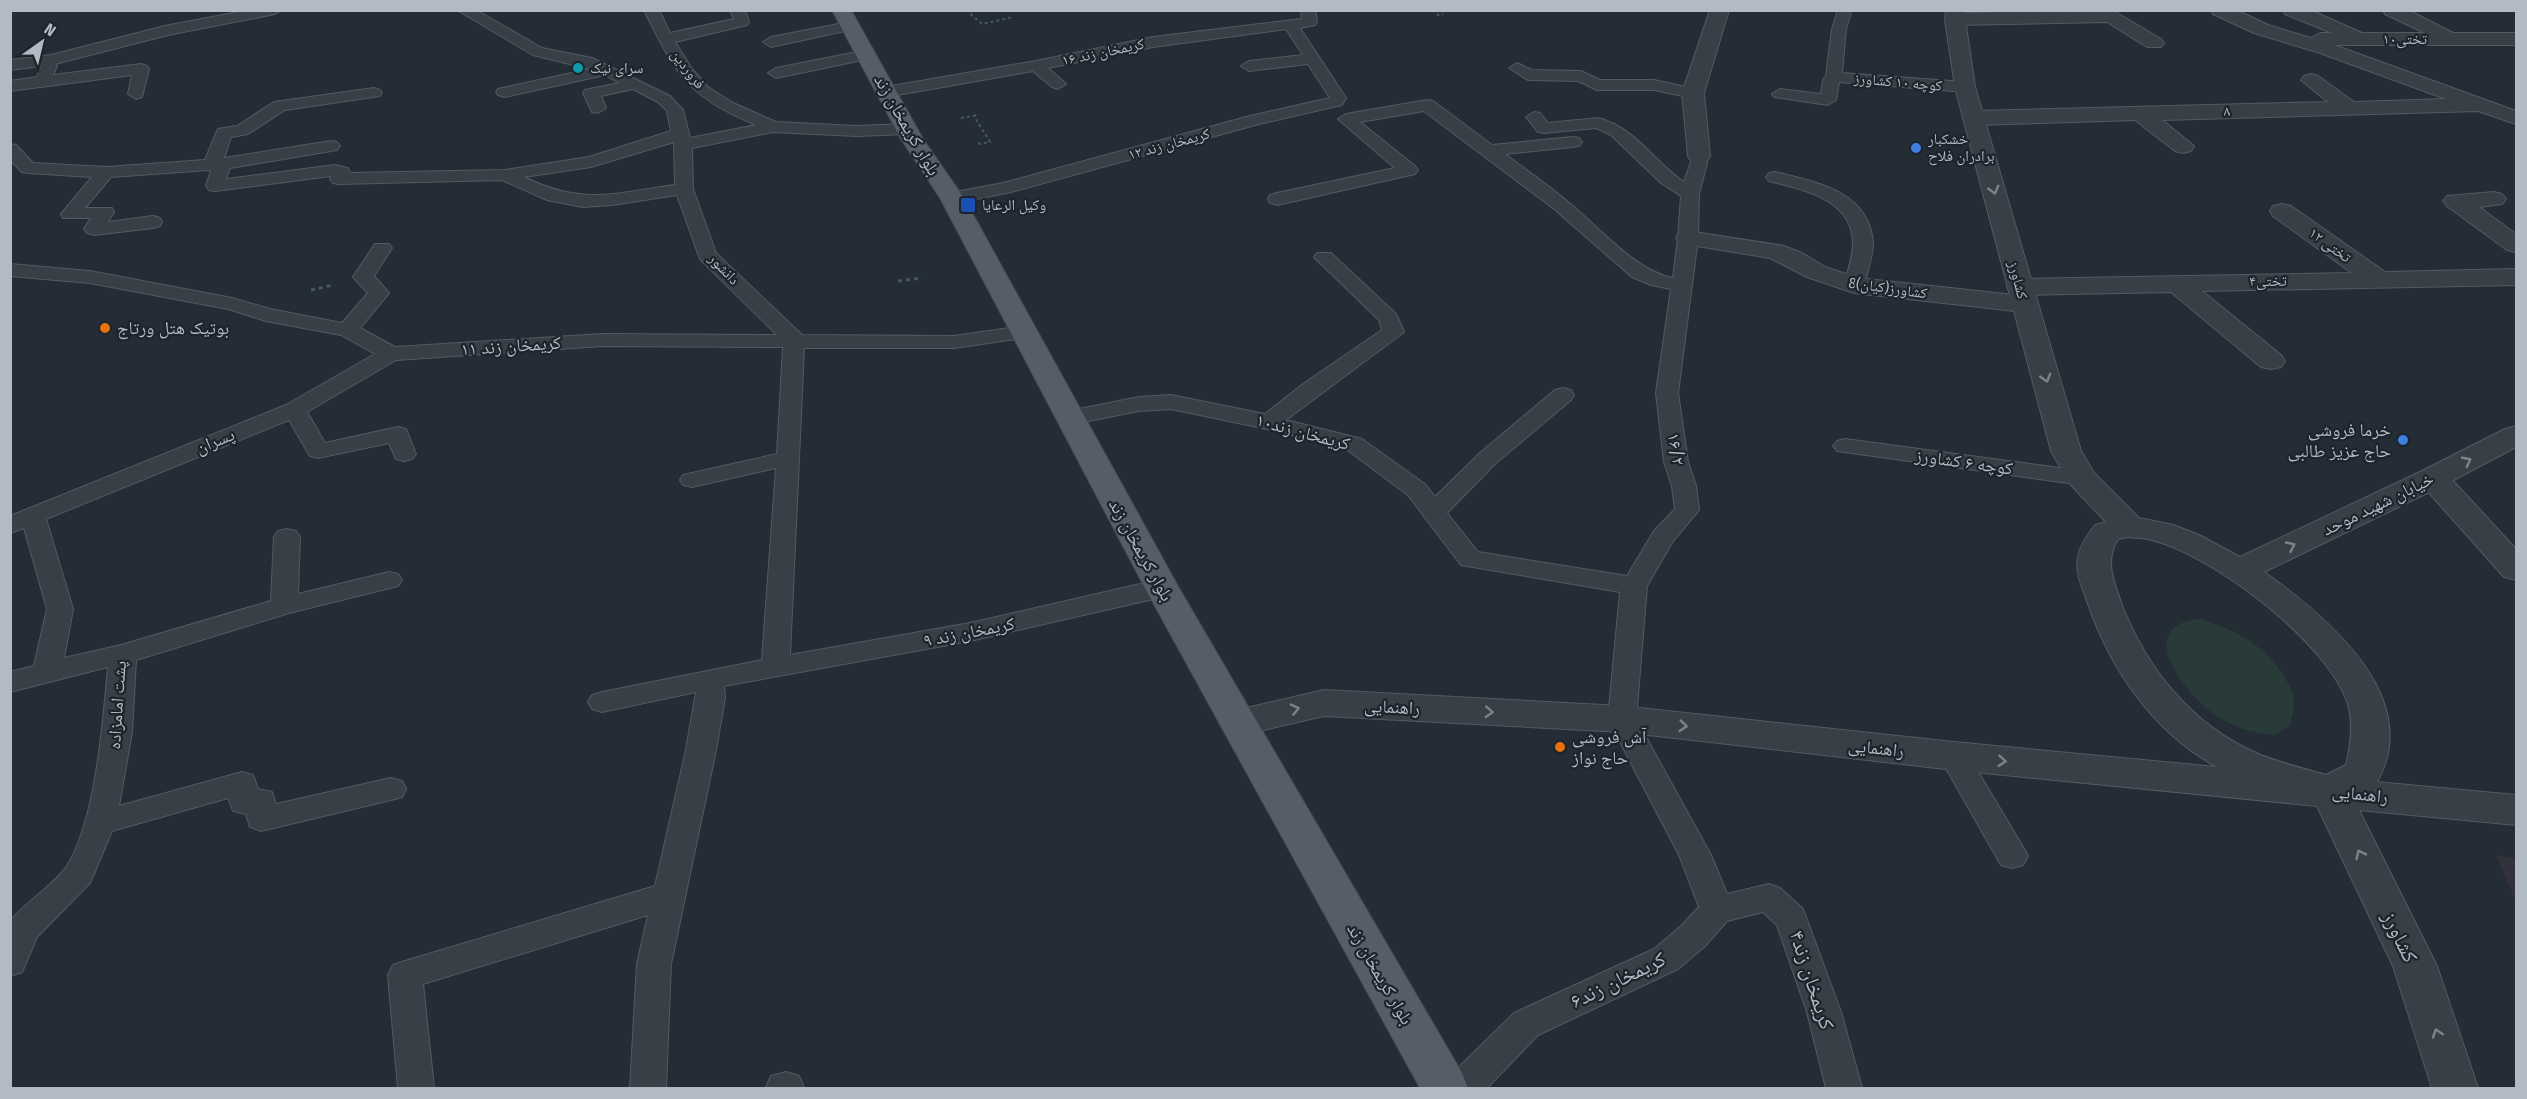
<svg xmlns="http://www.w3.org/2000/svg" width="2527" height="1099" font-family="'Fira Sans Condensed','Noto Naskh Arabic',sans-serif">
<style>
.medical{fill:#32313c}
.green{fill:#293b39}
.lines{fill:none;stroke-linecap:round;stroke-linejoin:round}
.service-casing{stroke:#525a62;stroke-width:2}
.minor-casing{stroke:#525a62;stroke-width:2}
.tertiary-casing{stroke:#525a62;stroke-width:2}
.primary-casing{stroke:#404850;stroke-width:2}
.path-far1{stroke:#475858;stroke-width:2;stroke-dasharray:3 3;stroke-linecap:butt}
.path{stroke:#475858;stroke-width:3;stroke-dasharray:4 4;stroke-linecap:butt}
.service{fill:#373f47;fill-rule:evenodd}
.minor{fill:#373f47;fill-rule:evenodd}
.tertiary{fill:#373f47;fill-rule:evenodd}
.primary{fill:#555e67;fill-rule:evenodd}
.oneway{stroke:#7b838b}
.culture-dot{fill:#0f9aa8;stroke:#1c242c;stroke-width:2}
.shop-dot{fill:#3f7fe0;stroke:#1c242c;stroke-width:2}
.transit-dot{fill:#1a4fb4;stroke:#1c242c;stroke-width:2}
.food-dot{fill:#e8710a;stroke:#1c242c;stroke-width:2}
.labels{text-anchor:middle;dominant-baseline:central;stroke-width:4.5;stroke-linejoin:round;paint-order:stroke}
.far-street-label{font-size:15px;fill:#b2bac3;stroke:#1c242c}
.far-poi-label{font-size:15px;fill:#b2bac3;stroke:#1c242c;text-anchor:start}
.street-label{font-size:18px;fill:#b2bac3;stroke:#1c242c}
.poi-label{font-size:18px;fill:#b2bac3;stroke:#1c242c;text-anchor:start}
.near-street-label{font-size:21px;fill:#b2bac3;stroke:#1c242c}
</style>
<rect width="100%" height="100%" fill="#242d36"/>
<path class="medical" d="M2496,855L2516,858V902Z"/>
<path class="green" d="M2199,619C2234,629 2260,642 2281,672C2286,680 2294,691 2294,702C2295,709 2291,718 2290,725L2276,735C2256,733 2240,730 2223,720C2191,702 2128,627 2199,619Z"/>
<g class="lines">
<defs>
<path id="service" d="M249,10H282L275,14L168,35L55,64L57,66L53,75L141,64L147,66L149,69L142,97L136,99L128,94L132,75L10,91V81L37,77L41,66L10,70V60L51,55L165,26Z
M457,10H476L542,48L592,58L670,96L683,110L690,138L756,125C686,95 677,76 644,10H659L670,33L734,19L730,10H745L749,22L747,25L675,42L692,69L708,87L733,103L776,122L857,126L906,124L912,125L915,129L912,133L906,134L857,136L773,132L692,148L693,189L716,253L802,335L954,336L1024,326L1031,328L1035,332L1031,336L1024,338L954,348H804L790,655L970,623L1162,579L1171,582L1175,588L1171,594L1162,597L970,641L724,686L725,698L716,750L671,964L666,1088H630L637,964L648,915L423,984L434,1088H398L388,975L393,965L405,961L655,886L686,750L696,692L602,712L592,709L588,702L592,695L602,692L762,660L776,468L692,487L683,485L680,480L683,475L777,454L783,347L603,346L396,360L307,412L325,443L398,427L406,429L416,454L412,459L404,461L396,459L389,443L318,458L310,456L289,420L46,519L73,609L64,658L121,645L271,601L274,537L278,531L287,529L296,531L300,537L298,594L389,572L398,574L402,580L398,586L289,613L136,660L132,732L119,806L242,772L253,775L258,789L272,792L276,804L391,778L402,781L406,789L402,797L391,800L261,831L250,827L246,814L233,811L228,798L112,831L90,883L37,937L22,972L10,976V921C25,903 55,884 67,866C96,819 103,722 108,667L10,692V672L34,666L47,609L24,528L10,533V516L286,405L375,354L341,335L266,321L228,309L90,283L10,276V264L90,271L232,298L270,309L342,323L368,293L353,277L375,244H389L392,248L374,276L389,293L360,328L395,347L603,334L777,335L700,259L677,195L612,205L583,207L547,200L502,180L339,184L333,183L330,179L331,176L215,191L209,190L206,186L211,171L208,170L111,177L85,208H112L114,212L108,222L153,216L160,218L162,222L160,226L153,228L94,235L87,233L84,229L91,218H63L61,214L92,177L28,173L22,172L10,160V144L16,145L33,163L106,167L205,160L218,129L237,126L274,102L374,88L380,90L382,93L380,96L285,110L248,134L231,137L224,158L331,141L337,142L340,146L337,150L331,151L230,168L226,179L335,165L348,168L350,173L505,170L589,157L671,131L667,111L658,102L633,89L601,96L606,108L598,113L592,112L583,93L585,90L619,83L605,75L504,97L498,95L496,92L498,89L590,69L533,55ZM674,142L675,185C614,193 583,206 524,177L591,167Z
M1301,10H1315L1317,22L1315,25L1300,28L1346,98L1342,105L1259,124L1011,192L952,204L945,202L943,198L945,194L1003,183L1250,116L1330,98L1308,64L1249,71L1241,66L1249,61L1303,55L1286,29L1153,47L1048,68L1066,84L1058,89L1052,87L1033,71L886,97L878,92L886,87L1036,61L1153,37L1302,19Z
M1838,10L1851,12L1846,29L1842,73L1965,82L1973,87L1965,92L1839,82L1836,100L1828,105L1774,97L1772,94L1780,89L1821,94L1823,80L1826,76L1832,29Z
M849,22L856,26L854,29L771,47L763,42L771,37Z
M867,50L872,52L875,55L872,58L776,78L768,73L776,68Z
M1517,63L1532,70L1581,71L1600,80H1654L1699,90L1701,93L1693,98L1654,90H1597L1578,81L1528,80L1509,68Z
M1427,100L1433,101L1492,145L1573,137L1579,138L1582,142L1579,146L1573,147L1505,154C1526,170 1548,185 1568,202C1598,226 1635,271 1673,278L1678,238L1681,196L1661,183L1611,135L1596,128L1544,133L1538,132L1526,117L1534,112L1540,113L1548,123L1598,118C1635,127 1654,162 1684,182L1692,159H1704L1707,163L1699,194L1698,238L1678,393L1688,462L1696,486L1699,510L1673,541L1647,586L1636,719L1711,855L1727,894L1769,884L1780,888L1803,909L1841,1012L1862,1088H1826L1807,1012L1777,925L1763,912L1727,921L1705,946L1678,969L1538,1035L1487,1088H1445L1450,1076L1514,1013L1654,949L1681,926L1699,907L1679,855L1608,719L1620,592L1461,565L1408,495L1346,449L1267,429L1171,409L1139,411L1069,425L1061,423L1058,418L1061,413L1069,411L1139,397L1171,395L1265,414L1303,384L1382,330L1379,320L1314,257L1317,253H1331L1396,314L1404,332L1286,420L1362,439L1426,485L1435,497L1480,453L1555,390L1563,388L1571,390L1574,395L1571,400L1496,463L1447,513L1478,552L1627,576L1654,531L1675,509L1672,486L1664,462L1656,393L1671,289L1651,285L1632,277L1553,208L1424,111L1360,122L1415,166L1418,170L1415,174L1277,205L1270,203L1268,199L1270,195L1277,193L1395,168L1338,119L1346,114Z
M1775,172C1816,182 1869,191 1873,243C1873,256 1867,273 1864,285L1861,289H1847L1844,285C1847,273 1853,257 1853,244C1853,199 1804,190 1769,181L1766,177L1769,173Z
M1845,439L2082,471L2091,473L2094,478L2091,483L2082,485L1837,451L1833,446L1837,441Z
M1954,745L1964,748L2023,847L2028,856L2023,865L2012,868L2001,865L1939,756L1944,748Z
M786,1072L799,1076L804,1088H766L771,1076Z"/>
<path id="minor" d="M1710,10H1729L1704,93L1710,156L1707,161L1699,163L1691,161L1688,156L1682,93Z
M2112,10L2161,39L2164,43L2161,47H2147L2107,22L1955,25L1948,23L1945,19L1948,15L1955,13Z
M2211,10H2236L2268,25L2311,38L2320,33H2332L2285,14L2283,10H2310L2362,33H2425L2385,14L2383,10H2408L2453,33H2516V45H2334L2516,111V124L2478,111L2162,120L2194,146L2191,151L2183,153L2175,151L2135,120L1974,125L1966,123L1963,118L1966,113L1974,111L2328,102L2301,80L2304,76L2311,74L2318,76L2354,102L2446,99L2320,53L2254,33L2213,14Z
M2494,192L2502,194L2506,199L2502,204L2479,207L2516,234V252L2507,250L2447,206L2443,201L2447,196Z
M2282,204L2291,206L2385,272L2516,269V285L2202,291L2281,355L2285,361L2281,367L2271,369L2261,367L2171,292L2020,295L2011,293L2007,287L2011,281L2020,279L2352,273L2273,216L2270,211L2273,206Z
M1688,231L1784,246L1802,253L1825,267L1858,278L2024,296L2033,298L2037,304L2033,310L2024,312L1854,293L1807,277L1770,258L1679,243L1676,238L1679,233Z
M2433,469L2444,471L2516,549V580L2504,577L2422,485L2417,478L2422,471Z"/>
<path id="tertiary" d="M1946,10H1965V19L1975,87L2081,451L2094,473L2139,518L2173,525L2199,535L2240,557L2422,471L2505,429L2516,426V447L2444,485L2264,572C2325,615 2425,697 2377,782L2516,795V825L2359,810L2437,966L2478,1088H2432L2393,966L2317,806L1954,770L1622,732L1324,716L1238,736L1225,733L1219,723L1225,713L1324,690L1622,706L1954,742L2217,767C2153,732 2110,669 2087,601C2082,587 2075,572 2078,557C2080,545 2088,535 2095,525L2106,522L2071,485L2051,451L1955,87L1945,19ZM2129,537C2136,538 2145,538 2152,540C2214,556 2324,640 2347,701C2354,722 2351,744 2346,765L2326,775C2303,768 2279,763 2256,753C2192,725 2147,669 2122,605C2114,583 2104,561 2118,539Z"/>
<path id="primary" d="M832,10H851L923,139L964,198L1179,588L1462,1073L1468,1088H1420L1145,588L940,198L901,139Z"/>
</defs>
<use href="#service" class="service-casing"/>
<use href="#minor" class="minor-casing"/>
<use href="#tertiary" class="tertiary-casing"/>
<use href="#primary" class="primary-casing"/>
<path class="path-far1" d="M966,10L982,24L1014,17
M1432,10L1438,15L1443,14
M976,115L974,116L990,142L977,144
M961,118L974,116"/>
<path class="path" d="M898,281L922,278
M311,290L333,285"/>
<use href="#service" class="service"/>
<use href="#minor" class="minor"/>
<use href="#tertiary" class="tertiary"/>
<use href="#primary" class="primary"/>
</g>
<defs><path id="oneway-chevron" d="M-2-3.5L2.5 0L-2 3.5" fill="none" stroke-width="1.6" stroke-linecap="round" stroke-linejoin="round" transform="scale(1.5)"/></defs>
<g class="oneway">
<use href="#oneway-chevron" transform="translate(1994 190) rotate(75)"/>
<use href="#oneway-chevron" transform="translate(2046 378) rotate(74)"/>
<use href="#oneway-chevron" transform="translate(2467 461) rotate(-28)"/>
<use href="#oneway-chevron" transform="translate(2291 546) rotate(-25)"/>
<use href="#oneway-chevron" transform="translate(1295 709) rotate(-13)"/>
<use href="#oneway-chevron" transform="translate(1489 712) rotate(3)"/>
<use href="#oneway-chevron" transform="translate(1683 726) rotate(6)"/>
<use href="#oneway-chevron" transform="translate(2002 761) rotate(5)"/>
<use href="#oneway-chevron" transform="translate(2360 854) rotate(-116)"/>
<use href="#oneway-chevron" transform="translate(2437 1033) rotate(-108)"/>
</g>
<circle class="culture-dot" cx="578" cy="68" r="6"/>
<g class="shop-dot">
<circle cx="1916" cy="148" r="6"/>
<circle cx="2403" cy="440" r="6"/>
</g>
<rect class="transit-dot" x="960" y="197" width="16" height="16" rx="3"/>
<g class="food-dot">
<circle cx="105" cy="328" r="6"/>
<circle cx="1560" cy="747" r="6"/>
</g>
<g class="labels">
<g class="far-street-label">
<text x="2405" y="39">تختی۱۰</text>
<text transform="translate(1103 52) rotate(-12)">کریمخان زند ۱۶</text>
<text transform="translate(688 69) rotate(52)">فروردین</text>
<text transform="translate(1898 82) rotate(5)">کوچه ۱۰ کشاورز</text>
<text transform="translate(2227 111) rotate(-1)">۸</text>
<text transform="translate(1169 144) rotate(-15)">کریمخان زند ۱۲</text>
<text transform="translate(2330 245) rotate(36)">۱۲ تختی</text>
<text transform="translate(724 269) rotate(46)">دانشور</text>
<text transform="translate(2018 280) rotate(75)">کشاورز</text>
<text transform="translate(2268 281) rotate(-1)">تختی۴</text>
<text transform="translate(1888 288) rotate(8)">8کشاورز(کیان)</text>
</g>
<g class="far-poi-label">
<text x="590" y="68">سرای نیک</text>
<text x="1928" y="139">خشکبار<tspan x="1928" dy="17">برادران فلاح</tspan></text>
<text x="982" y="205">وکیل الرعایا</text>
</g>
<g class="street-label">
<text transform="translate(907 125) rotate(60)">بلوار کریمخان زند</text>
<text transform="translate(511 346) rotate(-4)">کریمخان زند ۱۱</text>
<text transform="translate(1303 432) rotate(15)">کریمخان زند۱۰</text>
<text transform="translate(215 441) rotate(-22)">پسران</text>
<text transform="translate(1676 449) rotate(80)">۱۶/۲</text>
<text transform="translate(1964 462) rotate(8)">کوچه ۶ کشاورز</text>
<text transform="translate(2378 504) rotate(-26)">خیابان شهید موحد</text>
<text transform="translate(1141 550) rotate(61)">بلوار کریمخان زند</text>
<text transform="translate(969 632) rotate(-11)">کریمخان زند ۹</text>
<text transform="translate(117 705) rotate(-86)">پشت امامزاده</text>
<text transform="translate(1392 707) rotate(3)">راهنمایی</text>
<text transform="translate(1876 748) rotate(6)">راهنمایی</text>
<text transform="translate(2360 794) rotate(6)">راهنمایی</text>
<text transform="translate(1380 974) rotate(60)">بلوار کریمخان زند</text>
</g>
<g class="poi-label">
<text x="117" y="328">بوتیک هتل ورتاج</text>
<text x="2391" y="430" text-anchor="end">خرما فروشی<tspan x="2391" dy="21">حاج عزیز طالبی</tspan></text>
<text x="1572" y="737">آش فروشی<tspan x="1572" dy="21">حاج نواز</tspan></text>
</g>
<g class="near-street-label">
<text transform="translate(2400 937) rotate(64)">کشاورز</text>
<text transform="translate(1618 980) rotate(-26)">کریمخان زند۶</text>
<text transform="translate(1812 980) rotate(72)">کریمخان زند۴</text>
</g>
</g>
<rect width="2527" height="1099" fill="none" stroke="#b2bac3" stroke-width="24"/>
<g transform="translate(42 42) rotate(34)" stroke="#1c242c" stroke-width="4.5" paint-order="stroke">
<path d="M0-4.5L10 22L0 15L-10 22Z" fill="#b2bac3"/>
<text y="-9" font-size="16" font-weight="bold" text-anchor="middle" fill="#b2bac3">N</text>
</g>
</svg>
